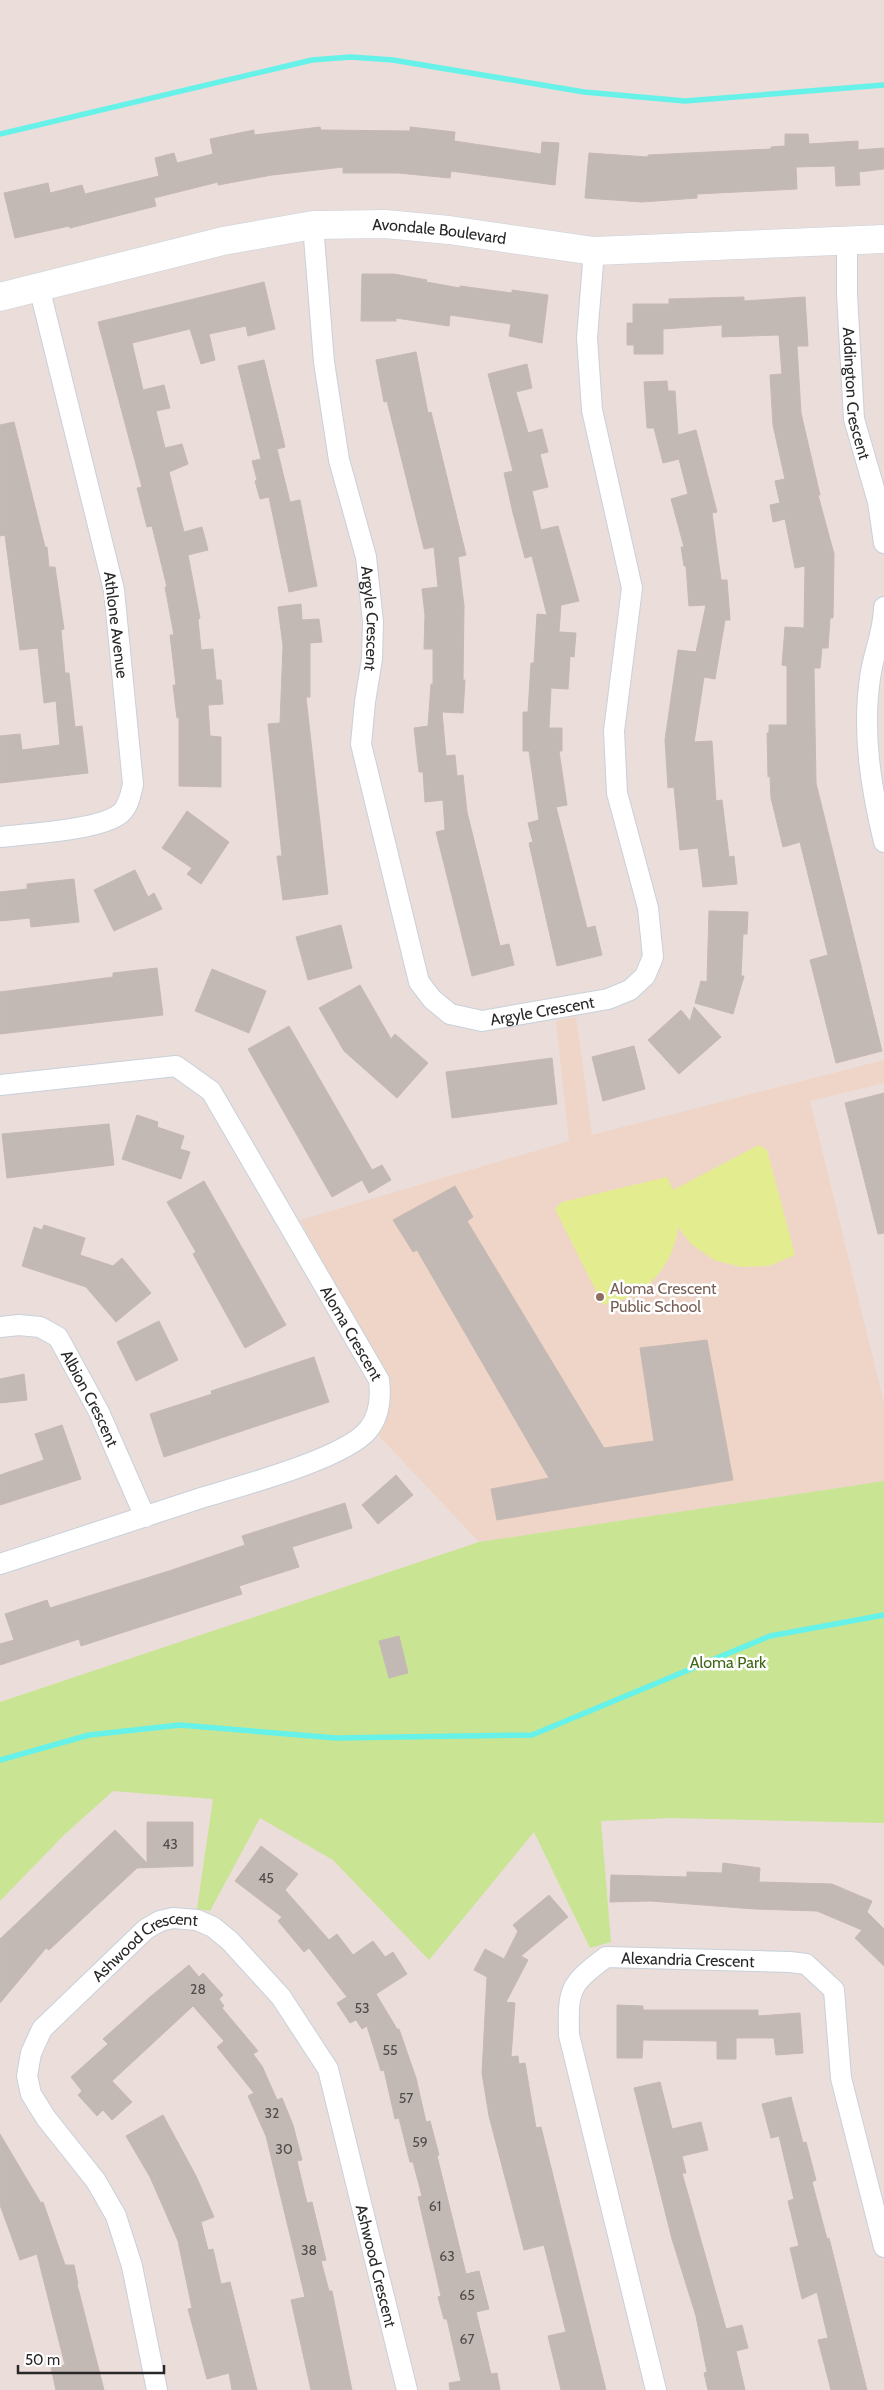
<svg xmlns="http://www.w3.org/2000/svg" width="884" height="2390" font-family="Cabin,sans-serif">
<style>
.education{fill:#eed5c7}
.green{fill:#c9e493}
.pitch{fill:#e3ec8e}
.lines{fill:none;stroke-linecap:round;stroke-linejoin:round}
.stream{stroke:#67f2e9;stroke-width:5.5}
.building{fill:#c2b9b5;stroke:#c6b9b3}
.street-casing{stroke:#c7d1db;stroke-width:22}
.secondary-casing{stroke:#c7d1db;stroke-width:29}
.street{stroke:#fff;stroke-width:20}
.secondary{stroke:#fff;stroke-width:28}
.education-dot{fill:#8d6e63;stroke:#fff;stroke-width:2}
.labels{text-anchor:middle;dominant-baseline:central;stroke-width:5;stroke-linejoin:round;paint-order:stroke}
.number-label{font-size:14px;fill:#4e4c4b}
.street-label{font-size:16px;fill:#282828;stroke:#fff}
.education-label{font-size:16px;fill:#785e54;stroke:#fff;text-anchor:start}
.park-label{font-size:16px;fill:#416617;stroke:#fff}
</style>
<rect width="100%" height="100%" fill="#ebddd9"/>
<path class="education" d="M576,1017L592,1135L884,1060V1083L810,1101L884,1403V1481L479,1542L379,1436L386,1417L388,1402L383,1373L300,1220L569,1141L556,1021Z"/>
<path class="green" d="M884,1481V1823L671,1818L601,1821L611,1942L590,1948L534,1832L429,1960L333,1860L260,1818L210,1911L197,1909L213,1799L113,1791L64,1835L0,1901V1702L479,1542Z"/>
<path class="pitch" d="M759,1145L767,1150L795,1255L769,1266L741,1267L714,1260L691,1244L678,1227C676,1255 655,1286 629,1297C621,1301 611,1302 603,1305L555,1209L562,1202L667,1177L673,1190Z"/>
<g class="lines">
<path class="stream" d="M0,134L312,60L351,57L393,60L584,92L685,101L884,85
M0,1760L89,1735L180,1725L336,1738L532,1735L770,1636L884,1615"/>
</g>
<path class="building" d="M320,127L321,130L410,131V127L455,132L454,141L541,154L542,142L559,143L555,185L451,171L450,178L398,173H343V167L272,175L218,185V182L154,198L156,206L70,228L69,226L15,238L4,193L48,183L50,193L82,185L85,194L159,176L155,158L174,153L177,163L213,154L210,139L254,130V135Z
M785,134H808L809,144L858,141V150L884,148V169L859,172L860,185L836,186L835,166L796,167L797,189L697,194V198L642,202L585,198L589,153L648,157V155L771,149V147L785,146Z
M362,274H394L427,280L426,282L460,288V286L512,293V290L548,295L542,343L509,336L511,324L450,315L449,326L396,318V321H361Z
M264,282L275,329L248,336L246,326L209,334L215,360L201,364L190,329L132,343L143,390L164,385L170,408L156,411L165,448L182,444L188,464L169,472L184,532L202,527L208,550L188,555L200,618L198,620L201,650L213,649L216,680H221L223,704L208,705L210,736L221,737V787L179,786V717L177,718L173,685H176L170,635H174L165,587H167L152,526L147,527L137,488L142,487L98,322Z
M744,297V301L805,297L808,346H797L801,413L820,495H818L834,554L833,618H830L828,648H822L820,668H814L816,783L882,1051L836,1063L810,960L828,955L800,842L783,847L771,798L770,776L768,777L767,733H769V725H787V666L782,665L785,627L804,628L805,566L795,568L785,519L773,522L770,505L780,503L775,481L785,479L773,425L770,375L782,374L779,335L722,337V325L663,329V354H634V345H627V323H633V304H669V299Z
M416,352L428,413L431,412L466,555L458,557L464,606L463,680H465L463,713L442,712L446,756L455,755L457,776L463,775L467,812L500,946L509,944L514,965L472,976L436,832L445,830L443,800L425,802L423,772H419L414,728L428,726L431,684H433V649H424L425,615L422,589L438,587L434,547L424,549L387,401L384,402L376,360Z
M264,360L285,447L277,449L290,502L300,500L317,586L289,592L269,497L260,499L255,481L257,480L252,461L261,459L238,366Z
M527,364L532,388L516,392L528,433L542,429L548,452L540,454L548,487L532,491L541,530L558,526L579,601L561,605L559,632L576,633L574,657L570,656L568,689L551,688L549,728H562V751H559L567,805L556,807L587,928L595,926L602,955L557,966L529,843L533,842L528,823L539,820L529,751H523V712H528L531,663H534L537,614L547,615L532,556L525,558L513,513L504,473L513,471L488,374Z
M667,381L668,391H675L678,435L696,430L717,512L712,513L721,580H727L730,620H725L715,679L704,677L694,742L712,741L716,801L722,800L729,857L734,856L737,884L703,887L698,848L680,850L674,787L668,788L665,740L678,650L696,652L706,605L689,606L686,566H684L681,547H684L671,499L688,494L679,459L663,463L654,428H647L644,382Z
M14,422L45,547H47L49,567H55L64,629L61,630L65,673H69L75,727L82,726L88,773L0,783V736L20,734L22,750L60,745L56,701L44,703L38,648L20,650L5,535L0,536V425Z
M301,604L302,620L319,619L322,642L310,643V697H306L328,894L283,900L277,856H282L268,724L280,723L283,646L278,607Z
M187,811L229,842L201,884L187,874L192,868L162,848Z
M135,870L148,897L154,893L162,909L114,931L94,890Z
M74,879L79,922L31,927L30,918L0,921V892L27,889V884Z
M709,911L748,912L747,934H743L741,976H744L733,1014L695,1003L701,981L707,982Z
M341,925L352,968L308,980L296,937Z
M157,968L163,1015L0,1034V992L113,977V973Z
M212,969L266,991L249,1033L195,1011Z
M360,985L391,1039L395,1034L428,1063L397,1098L344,1051L319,1008Z
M694,1007L721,1037L679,1074L648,1040L681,1010L690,1021Z
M289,1026L372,1170L382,1165L391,1180L369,1193L362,1180L332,1197L248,1049Z
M634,1046L645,1089L603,1101L592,1057Z
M552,1058L557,1104L452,1118L446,1072Z
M884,1093V1233L878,1234L845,1103Z
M137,1115L158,1122L157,1127L184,1136L180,1149L190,1152L181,1179L122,1159Z
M109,1124L114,1165L7,1178L2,1134Z
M204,1181L286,1325L245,1348L193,1254L196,1252L167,1202Z
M455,1186L473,1217L467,1221L604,1448L654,1441L640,1348L707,1340L733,1480L497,1520L491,1489L549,1478L417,1250L413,1252L393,1220Z
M44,1225L85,1238L80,1255L113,1266L122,1258L151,1293L116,1322L86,1287L22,1266L34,1227L42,1230Z
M159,1321L178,1360L136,1381L117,1342Z
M314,1357L329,1402L164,1457L150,1414L212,1394L211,1391Z
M24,1374L27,1400L0,1403V1379Z
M62,1425L81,1479L0,1505V1475L44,1460L35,1434Z
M396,1475L413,1495L378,1524L362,1505Z
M345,1503L352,1528L292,1547L299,1567L239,1586L242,1594L81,1646L79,1639L0,1665V1644L14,1640L5,1614L47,1600L50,1608L169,1571L245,1545L242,1536Z
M399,1636L408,1673L389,1678L379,1641Z
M147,1822H193V1866L137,1868L49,1950L46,1948L0,2003V1939L115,1830L147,1863Z
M261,1846L298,1874L285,1890L329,1940L337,1934L353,1955L373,1941L385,1957L393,1952L407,1974L376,1994L397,2029H399L416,2078L426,2122L430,2121L439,2155L437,2156L466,2274L479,2271L489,2309L476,2312L491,2374L497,2373L500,2390H450L449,2383L461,2381L447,2319H444L438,2297L441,2296L418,2197L422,2196L413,2162H410L399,2118L395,2119L384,2070L381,2071L367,2026L362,2029L356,2020L350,2023L337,2003L347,1997L309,1948L304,1952L278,1921L282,1917L235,1881Z
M723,1863L760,1868L759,1882L832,1884L872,1901L867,1912L884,1929V1966L855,1938L862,1930L817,1911L755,1909L651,1901L610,1902L611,1875L687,1877V1872L722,1873Z
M549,1895L568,1917L521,1956L528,1960L506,2002L515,2003L511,2057L518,2056L519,2064L525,2063L536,2128L541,2127L606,2390H561L548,2336L566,2332L557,2296L544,2245L524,2250L489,2116L482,2073L487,1977L474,1970L485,1949L504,1959L518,1931L513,1925Z
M189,1965L199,1977L203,1973L223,1995L219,1999L224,2006L222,2008L258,2051L253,2054L262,2066L277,2100L282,2098L293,2125L302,2160L297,2161L307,2203L312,2202L326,2260L321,2261L329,2291H332L352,2390H311L291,2300L305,2297L266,2136L248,2096L254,2093L217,2047L224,2041L193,2006L112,2081L132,2102L112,2120L103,2110L97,2116L78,2095L82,2091L71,2077L108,2044L103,2039L150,1997Z
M617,2005L643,2006V2010H758V2016L800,2013L803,2053L776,2055L774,2038H736V2059H717V2041L643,2040L642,2058H617Z
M660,2082L672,2129L701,2122L708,2150L682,2156L686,2173H682L726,2329L742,2325L748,2348L736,2351L745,2390H708L704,2373L707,2372L696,2316L672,2239L634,2088Z
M791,2097L803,2143L806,2142L816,2180L812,2182L827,2239L829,2238L867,2390H831L818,2340L828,2338L817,2292L802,2299L790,2248L799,2246L788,2201L794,2199L779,2136L771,2138L762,2104Z
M163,2115L196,2176L214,2217L201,2222L208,2250L213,2249L221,2284L230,2282L257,2390H232L229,2373L207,2379L188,2309L192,2308L178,2241L150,2177L126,2136Z
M0,2134L41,2203L43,2202L65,2265H74L78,2284H77L104,2390H56L51,2368L65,2365L37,2254L20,2260L0,2205Z"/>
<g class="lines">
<defs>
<g id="street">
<path id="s1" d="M313,225L324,362L339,460L366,557L373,622L372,659L365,702L361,744L419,982L432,999L450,1014L482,1021L608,999L630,990L645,976L653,957L648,908L617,793L614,731L632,588L592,410L587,338L594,251"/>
<path id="s2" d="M847,242V294L854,419L878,502L884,543"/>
<path d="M884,607C884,631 873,654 870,678C862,733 871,788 884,842"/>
<path d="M0,837C27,834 102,830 121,813C129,806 131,793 133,784L114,590L39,287"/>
<path id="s3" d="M0,1085L176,1066L211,1091L379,1380C381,1397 380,1416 368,1430C344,1459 240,1486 201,1498C134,1520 67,1542 0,1564"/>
<path id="s4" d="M0,1327L19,1325L40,1327L58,1337L99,1412L145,1517"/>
<path id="s5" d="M157,2390L132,2266L116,2216L96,2181L46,2118L31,2094L27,2076L31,2053L42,2029L146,1929L160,1921L173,1918L197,1920L213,1927L230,1941L281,1997L328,2069L407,2390"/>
<path id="s6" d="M656,2390L569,2035C568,1989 569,1985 606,1957L790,1962L806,1964L834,1990L841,2078L884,2247"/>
</g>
<g id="secondary">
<path id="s7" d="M0,297L223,241L313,225L385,224L449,230L594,251L884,239"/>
</g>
</defs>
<use href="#street" class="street-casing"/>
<use href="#secondary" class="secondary-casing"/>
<use href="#street" class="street"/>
<use href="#secondary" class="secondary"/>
</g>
<circle class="education-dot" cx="600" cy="1297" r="5"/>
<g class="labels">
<g class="number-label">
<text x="170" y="1844">43</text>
<text x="266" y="1878">45</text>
<text x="198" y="1989">28</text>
<text x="362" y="2008">53</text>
<text x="390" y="2050">55</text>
<text x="406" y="2098">57</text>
<text x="272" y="2113">32</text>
<text x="420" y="2142">59</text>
<text x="284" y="2149">30</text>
<text x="435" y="2206">61</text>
<text x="309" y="2250">38</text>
<text x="447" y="2256">63</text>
<text x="467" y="2295">65</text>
<text x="467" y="2339">67</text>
</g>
<g class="street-label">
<text stroke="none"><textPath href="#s7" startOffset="448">Avondale Boulevard</textPath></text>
<text stroke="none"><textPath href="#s2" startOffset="152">Addington Crescent</textPath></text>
<text stroke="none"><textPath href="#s1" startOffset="399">Argyle Crescent</textPath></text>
<text transform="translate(116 625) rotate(83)">Athlone Avenue</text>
<text stroke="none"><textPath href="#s1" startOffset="909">Argyle Crescent</textPath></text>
<text stroke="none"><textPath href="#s3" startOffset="500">Aloma Crescent</textPath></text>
<text stroke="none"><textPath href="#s4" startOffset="130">Albion Crescent</textPath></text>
<text stroke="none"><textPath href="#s5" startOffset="532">Ashwood Crescent</textPath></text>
<text stroke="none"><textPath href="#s6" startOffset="540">Alexandria Crescent</textPath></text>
<text stroke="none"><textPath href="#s5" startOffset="998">Ashwood Crescent</textPath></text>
</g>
<g class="education-label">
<text x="610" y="1288">Aloma Crescent<tspan x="610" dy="18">Public School</tspan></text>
</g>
<g class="park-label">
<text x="728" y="1662">Aloma Park</text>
</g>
</g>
<path d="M18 2365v8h146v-8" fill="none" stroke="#282828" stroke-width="2.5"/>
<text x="25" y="2365" font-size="15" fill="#282828" stroke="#ffffff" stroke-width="4" paint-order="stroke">50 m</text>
</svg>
